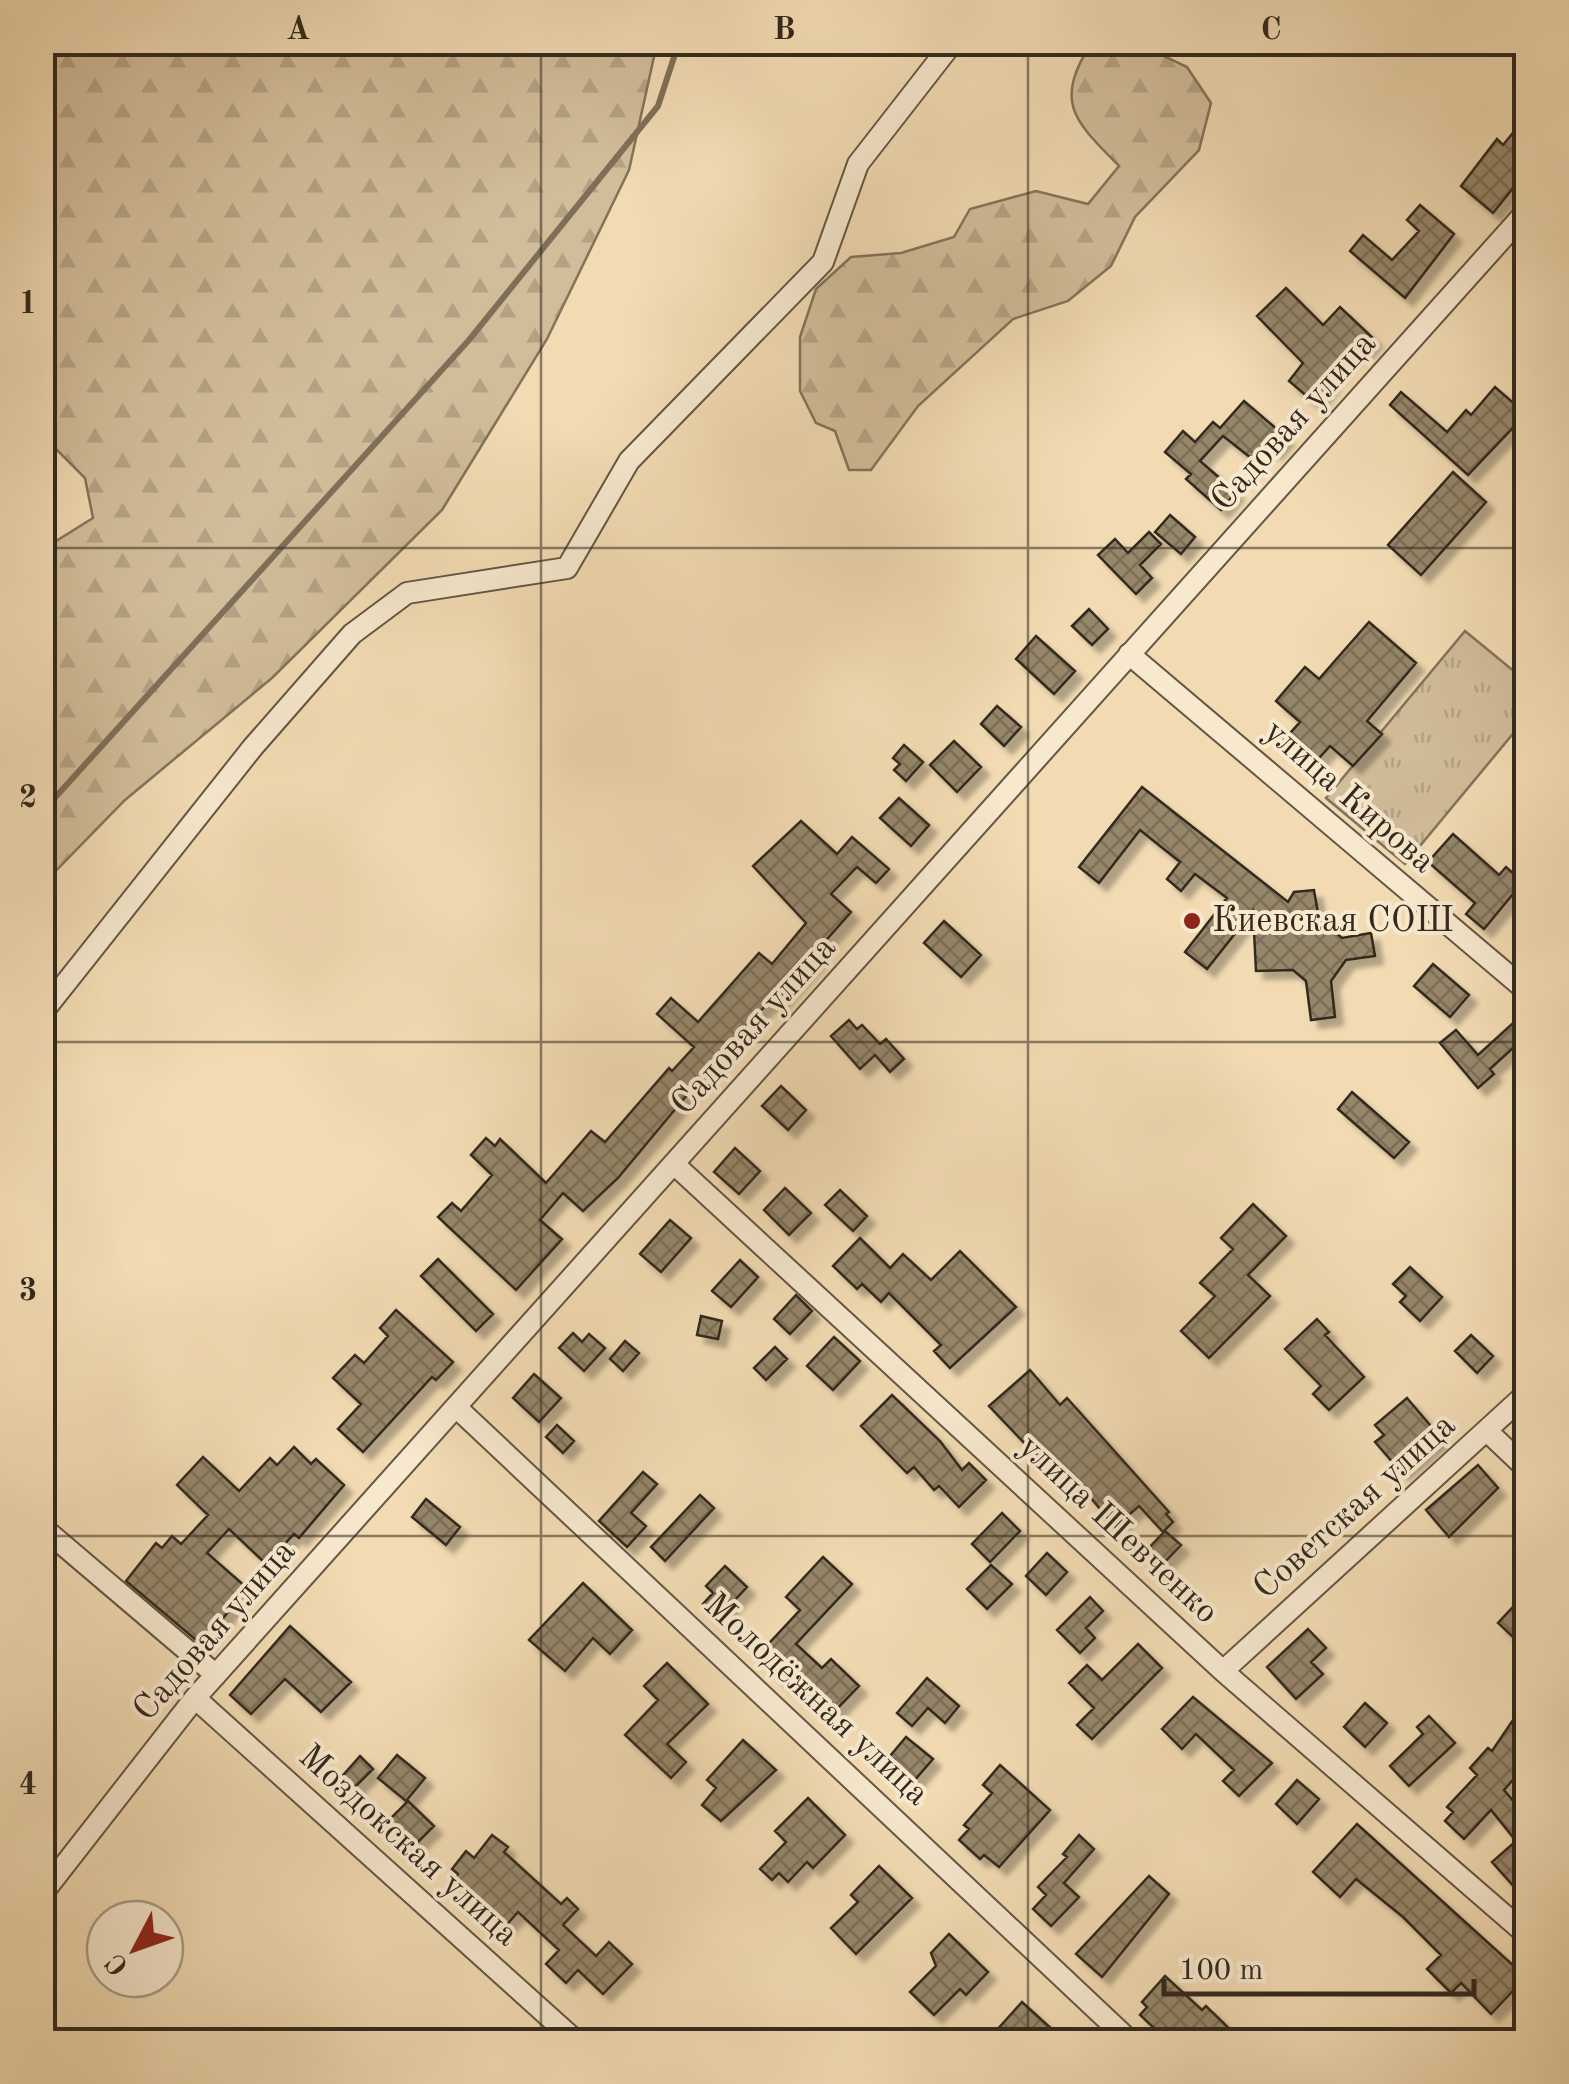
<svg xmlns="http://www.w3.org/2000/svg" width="1569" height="2084" font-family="'Old Standard TT',serif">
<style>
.forest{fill:url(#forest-firs);stroke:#82735c;stroke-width:2.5}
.park{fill:url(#park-tufts);stroke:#82735c;stroke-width:2.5}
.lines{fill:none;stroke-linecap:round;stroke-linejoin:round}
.stream{stroke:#7f6f59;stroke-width:6}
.building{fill:url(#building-cross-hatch);stroke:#33291e;stroke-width:2.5;filter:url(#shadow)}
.street-casing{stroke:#635643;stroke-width:24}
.street{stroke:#f7e8ce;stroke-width:20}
.grid{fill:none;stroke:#33291e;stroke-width:2.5;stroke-opacity:0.55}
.poi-dot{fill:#8f2418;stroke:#f7e8ce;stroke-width:4}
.labels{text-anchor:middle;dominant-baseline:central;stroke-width:8;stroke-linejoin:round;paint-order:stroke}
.street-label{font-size:35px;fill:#33291e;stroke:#f7e8ce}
.poi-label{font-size:35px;fill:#33291e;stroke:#f7e8ce;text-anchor:start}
.neatline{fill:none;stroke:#33291e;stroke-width:4}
.grid-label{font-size:32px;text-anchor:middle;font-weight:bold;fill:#33291e}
</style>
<defs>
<pattern id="forest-firs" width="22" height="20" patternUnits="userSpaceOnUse" patternTransform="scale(2.5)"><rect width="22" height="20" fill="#d2bd9a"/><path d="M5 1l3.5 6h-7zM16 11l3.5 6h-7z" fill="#b5a284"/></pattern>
<pattern id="park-tufts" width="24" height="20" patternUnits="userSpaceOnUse" patternTransform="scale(2.5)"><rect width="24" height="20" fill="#d2bd9a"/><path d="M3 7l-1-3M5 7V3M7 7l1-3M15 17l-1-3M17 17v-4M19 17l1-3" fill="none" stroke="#b5a284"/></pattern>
<pattern id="building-cross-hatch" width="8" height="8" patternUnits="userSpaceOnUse" patternTransform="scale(2.5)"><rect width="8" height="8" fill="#96866b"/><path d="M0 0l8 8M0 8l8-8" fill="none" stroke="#7b6e57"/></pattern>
<filter id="shadow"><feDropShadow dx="8" dy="8" stdDeviation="2.5" flood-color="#0004"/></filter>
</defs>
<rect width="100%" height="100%" fill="#f2dbb3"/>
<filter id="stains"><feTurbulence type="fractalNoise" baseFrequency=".002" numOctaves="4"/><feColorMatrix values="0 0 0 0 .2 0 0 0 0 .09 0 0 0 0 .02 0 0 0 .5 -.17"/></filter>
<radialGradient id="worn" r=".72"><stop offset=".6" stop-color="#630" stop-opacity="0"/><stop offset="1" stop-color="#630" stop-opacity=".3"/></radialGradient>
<path class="forest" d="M43,42L657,43L629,170L547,339L442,510L272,678L125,800L43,884V544L56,541L93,518L85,478L43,436Z
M1092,42L1146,43L1147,48L1187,67L1211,103L1199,150L1135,217L1111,266L1068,301L1013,319L918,406L871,470H849L835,431L816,423L800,391V337L816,289L851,257L901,253L954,237L970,209L1036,191L1088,204L1119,166C1074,120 1053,103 1092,42Z"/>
<path class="park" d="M1465,631L1526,681V718L1405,864L1326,798Z"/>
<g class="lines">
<path class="stream" d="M42,812L469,340L658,106L679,42"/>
</g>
<path class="building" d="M1526,117V172L1493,213L1461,186L1497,139L1503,145Z
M1420,205L1454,234L1405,298L1350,251L1363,235L1392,260L1419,231L1407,220Z
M1286,288L1323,325L1340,307L1374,339L1363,351L1359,348L1328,381L1331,383L1315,403L1289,381L1303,363L1257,316Z
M1495,387L1526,414L1468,475L1390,405L1401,392L1447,432L1466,410L1471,415Z
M1244,401L1286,437L1273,452L1263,444L1251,458L1223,436L1200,461L1236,492L1221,510L1186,479L1191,474L1165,452L1183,431L1195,442L1213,422L1220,428Z
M1453,472L1486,502L1421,575L1388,545Z
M1170,515L1195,537L1181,554L1155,532Z
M1149,532L1161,544L1140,565L1152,578L1136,594L1098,555L1115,539L1128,553Z
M1089,609L1108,629L1092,645L1072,626Z
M1369,622L1416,663L1367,721L1382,734L1353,766L1330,746L1312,766L1283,741L1300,722L1276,701L1305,667L1319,679Z
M1036,636L1075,671L1054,694L1016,659Z
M997,706L1021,727L1004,746L981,724Z
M954,741L981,767L957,792L930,765Z
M904,745L923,762L906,781L894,770L900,764L893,758Z
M1142,787L1288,902L1294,892L1314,890L1319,919L1342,938L1371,933L1375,956L1346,960L1331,981L1335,1017L1311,1020L1306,981L1293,970L1256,971L1253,911L1207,969L1185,952L1227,898L1195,874L1181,891L1167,879L1180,862L1140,830L1099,883L1079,867Z
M899,798L929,825L911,846L880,818Z
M801,821L837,854L852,837L889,869L876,883L857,867L831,894L851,912L814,954L818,957L775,1006L770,1001L732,1041L618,1178L583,1211L563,1193L540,1220L562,1239L516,1290L438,1217L452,1203L461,1211L492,1175L471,1155L486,1138L495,1146L500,1139L546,1183L591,1131L605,1142L669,1068L672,1071L694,1047L657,1014L671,998L698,1022L759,953L772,964L806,923L753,866Z
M1453,834L1499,875L1506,867L1523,882L1484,929L1466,914L1475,903L1428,862Z
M944,921L981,955L961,977L924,943Z
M1433,964L1469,995L1450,1017L1414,986Z
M849,1020L857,1029L862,1025L880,1044L886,1039L904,1059L890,1072L875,1055L860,1069L831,1036Z
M1512,1024L1524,1038L1490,1069L1494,1074L1478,1088L1440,1043L1456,1030L1478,1055Z
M781,1086L806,1110L788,1130L762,1106Z
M1352,1092L1409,1142L1394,1158L1338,1109Z
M735,1148L760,1171L739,1194L714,1172Z
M785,1188L811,1213L789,1235L764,1210Z
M840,1190L867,1216L853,1231L825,1205Z
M1253,1204L1286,1236L1248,1275L1270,1296L1209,1358L1181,1331L1215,1296L1200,1283L1233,1249L1221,1238Z
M670,1220L691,1238L661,1272L640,1254Z
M860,1238L890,1268L903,1254L931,1280L960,1251L1016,1307L950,1368L934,1351L941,1345L889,1293L881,1302L862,1284L857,1289L833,1266Z
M438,1259L493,1314L476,1331L421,1276Z
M740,1260L758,1277L731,1307L712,1291Z
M1410,1267L1442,1297L1420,1321L1400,1302L1406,1296L1393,1284Z
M796,1295L812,1311L790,1334L774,1319Z
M396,1310L453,1362L436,1380L432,1377L363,1452L338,1429L361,1404L333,1378L355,1355L364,1363L388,1336L380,1328Z
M701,1316L722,1321L718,1339L697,1335Z
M1317,1319L1329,1332L1325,1335L1364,1377L1329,1410L1313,1394L1321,1386L1285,1349Z
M573,1333L582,1342L589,1334L605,1348L584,1371L559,1348Z
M1471,1335L1493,1356L1477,1373L1455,1351Z
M834,1337L860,1361L833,1390L807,1366Z
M625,1341L639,1353L623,1371L610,1359Z
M775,1347L787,1359L766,1380L754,1368Z
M1030,1370L1060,1405L1067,1398L1169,1512L1166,1514L1173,1522L1163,1532L1139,1506L1115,1527L1076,1480L1067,1488L989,1406Z
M534,1374L561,1398L539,1422L513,1398Z
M892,1395L940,1441L962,1470L969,1463L986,1480L959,1507L939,1486L934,1490L914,1467L907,1473L861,1426Z
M1407,1398L1441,1438L1401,1472L1375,1442L1384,1435L1375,1425Z
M557,1425L574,1441L563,1453L546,1437Z
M294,1447L311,1464L316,1459L344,1485L299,1538L294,1534L266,1564L229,1529L207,1553L247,1588L202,1645L126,1581L156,1543L162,1548L172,1536L181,1544L208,1515L177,1485L203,1457L239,1491L270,1458L277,1465Z
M1478,1465L1498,1488L1449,1537L1426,1510Z
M643,1472L657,1484L631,1513L646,1526L627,1547L599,1521Z
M700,1495L714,1508L665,1561L651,1547Z
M426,1499L460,1527L446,1545L412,1517Z
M1002,1513L1020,1531L990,1562L972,1544Z
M1165,1531L1181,1545L1159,1568L1144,1553Z
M1047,1553L1067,1572L1046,1595L1026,1576Z
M823,1557L852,1584L796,1644L822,1668L831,1659L859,1686L828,1718L787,1680L783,1684L758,1655L800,1610L786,1597Z
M991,1565L1012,1584L987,1609L967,1589Z
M725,1566L747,1587L718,1618L703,1604L713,1593L706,1586Z
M583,1583L632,1630L610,1654L593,1638L565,1671L529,1640Z
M1526,1593V1621L1512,1636L1498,1623Z
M1090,1597L1103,1611L1086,1628L1095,1638L1080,1653L1057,1630Z
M290,1626L351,1682L321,1712L285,1679L251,1714L230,1695Z
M1308,1629L1326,1648L1311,1662L1323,1674L1296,1699L1267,1667Z
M1138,1644L1162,1668L1092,1739L1077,1725L1094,1708L1069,1683L1087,1665L1102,1680Z
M667,1663L708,1704L667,1744L686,1762L671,1778L625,1735L658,1700L644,1686Z
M927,1678L959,1706L945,1723L928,1708L912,1726L897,1713Z
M1193,1697L1272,1763L1239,1796L1223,1781L1234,1770L1196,1734L1182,1749L1162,1729Z
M1526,1701V1765L1504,1790L1526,1816V1900L1492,1862L1516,1841L1491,1810L1464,1839L1445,1821L1453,1812L1447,1807L1477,1775L1470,1768L1488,1748L1492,1751Z
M1365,1703L1387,1723L1365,1747L1344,1727Z
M1429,1716L1455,1743L1409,1786L1390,1766L1423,1734L1417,1727Z
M906,1737L933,1759L907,1789L886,1771L895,1760L890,1756Z
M743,1740L776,1770L721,1821L702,1805L716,1788L707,1780Z
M397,1755L425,1778L406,1801L378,1778Z
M360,1756L373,1769L349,1793L337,1782Z
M1000,1765L1050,1810L999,1867L984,1855L980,1859L959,1840L969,1829L964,1825L992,1793L983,1785Z
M1297,1780L1319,1799L1297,1824L1276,1804Z
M808,1798L845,1835L813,1868L807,1862L788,1882L779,1873L772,1880L760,1869L786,1842L775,1831Z
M408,1801L434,1826L405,1855L379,1830Z
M1357,1824L1526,1977L1491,2014L1461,1983L1451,1993L1427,1969L1441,1955L1403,1917L1356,1879L1340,1897L1313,1872Z
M492,1835L508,1847L504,1852L561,1904L567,1898L578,1909L563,1925L596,1956L609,1942L632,1964L603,1994L578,1970L566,1983L546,1964L559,1950L518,1912L504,1928L453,1880L458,1874L452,1869L466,1851L474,1858Z
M1079,1835L1094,1849L1064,1883L1079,1897L1051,1926L1033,1909L1046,1895L1038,1887L1067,1857L1063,1854Z
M879,1866L912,1898L856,1954L831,1928L858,1902L851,1895Z
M1149,1876L1169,1894L1102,1977L1076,1954Z
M949,1934L988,1972L966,1995L960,1989L934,2015L910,1992L936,1966L931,1953Z
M1165,1976L1202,2010L1206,2006L1243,2042H1169L1140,2015L1147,2007L1142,2002Z
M1022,2002L1066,2042H986Z"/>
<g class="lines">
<defs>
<path id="street" d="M1520,42L1526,48
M1129,654L1526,990
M42,1013L253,747L352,634L407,593L567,568L629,461L823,262L858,164L953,42
M674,1164L1223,1671L1526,1934
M456,1407L1131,2042
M1487,1431L1526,1468
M42,1527L216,1675
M1223,1671L1526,1394
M195,1698L577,2042
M42,1894L195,1698L1526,212"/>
</defs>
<use href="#street" class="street-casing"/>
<use href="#street" class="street"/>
</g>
<path class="grid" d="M541,42V2042M1028,42V2042M42,548H1526M42,1042H1526M42,1536H1526"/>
<circle class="poi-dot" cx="1192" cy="921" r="10"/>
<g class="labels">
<g class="street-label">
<text transform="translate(1294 422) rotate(-48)">Садовая улица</text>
<text transform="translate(1349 797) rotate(41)">улица Кирова</text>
<text transform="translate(754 1026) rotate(-48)">Садовая улица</text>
<text transform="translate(1355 1507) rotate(-42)">Советская улица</text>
<text transform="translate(1118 1530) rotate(43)">улица Шевченко</text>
<text transform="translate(215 1631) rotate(-49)">Садовая улица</text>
<text transform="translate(816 1700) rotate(43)">Молодёжная улица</text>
<text transform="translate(408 1846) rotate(42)">Моздокская улица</text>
</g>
<g class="poi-label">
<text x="1212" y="921">Киевская СОШ</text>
</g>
</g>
<rect width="1569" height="2084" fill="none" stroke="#f2dbb3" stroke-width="110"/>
<g transform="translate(135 1949) rotate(229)"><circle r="48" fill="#f7e8ce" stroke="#a99c88" stroke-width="2.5"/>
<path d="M0-8L18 38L0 25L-18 38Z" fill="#8f2418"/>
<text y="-15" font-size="28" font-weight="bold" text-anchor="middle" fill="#33291e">С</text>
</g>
<path d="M1164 1979v15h310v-15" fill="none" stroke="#33291e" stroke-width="5"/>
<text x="1179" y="1979" font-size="30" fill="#33291e" stroke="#f7e8ce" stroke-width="8" paint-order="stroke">100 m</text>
<rect x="55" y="55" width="1459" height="1974" class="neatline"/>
<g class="grid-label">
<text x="298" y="39">A</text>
<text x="784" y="39">B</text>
<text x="1271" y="39">C</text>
<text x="28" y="313">1</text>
<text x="28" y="807">2</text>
<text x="28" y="1300">3</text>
<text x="28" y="1794">4</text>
</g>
<rect width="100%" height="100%" filter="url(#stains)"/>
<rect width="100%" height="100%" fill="url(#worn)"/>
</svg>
